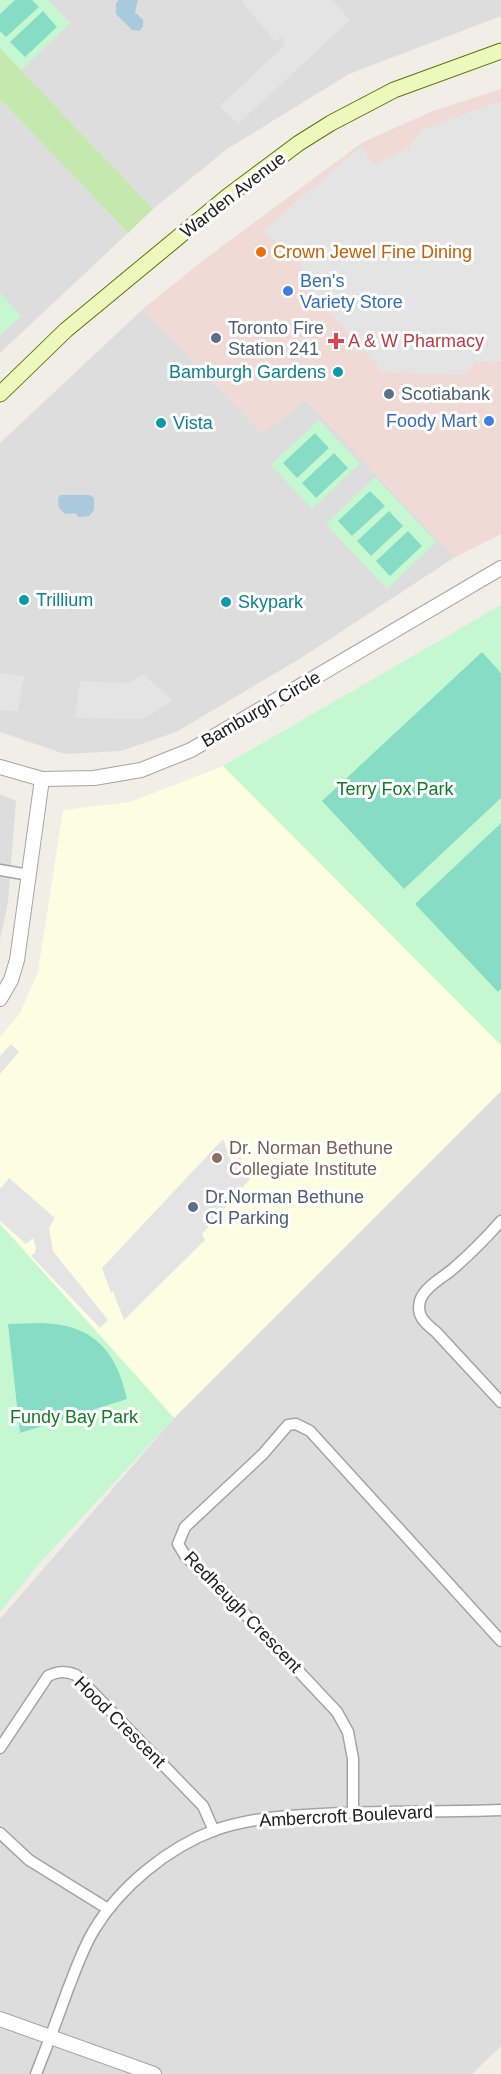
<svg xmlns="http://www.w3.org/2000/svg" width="501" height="2074" font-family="Helvetica,sans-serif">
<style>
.residential{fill:#dedddd}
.commercial{fill:#f0dad6}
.education{fill:#fbfee1}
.grass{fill:#c4e8ae}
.park{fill:#c5f8d0}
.pitch{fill:#87dcc6}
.parking{fill:#e4e4e4}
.water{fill:#a8cadc}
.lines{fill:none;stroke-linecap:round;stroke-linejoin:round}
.minor-casing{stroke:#a4a4a4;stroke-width:13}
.tertiary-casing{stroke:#a4a4a4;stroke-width:16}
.secondary-casing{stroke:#5c7509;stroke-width:17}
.minor{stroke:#fff;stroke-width:10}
.tertiary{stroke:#fff;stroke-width:14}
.secondary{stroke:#edf8bd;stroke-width:15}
.food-dot{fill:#e8710a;stroke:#fff;stroke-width:2}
.shop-dot{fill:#3f7fe0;stroke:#fff;stroke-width:2}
.service-dot{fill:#5c6f8a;stroke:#fff;stroke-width:2}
.health-dot{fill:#e0444e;stroke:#fff;stroke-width:2}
.culture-dot{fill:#0f9aa8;stroke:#fff;stroke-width:2}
.education-dot{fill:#8d6e63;stroke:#fff;stroke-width:2}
.labels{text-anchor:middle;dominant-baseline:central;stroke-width:6;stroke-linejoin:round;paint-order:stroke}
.street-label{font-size:18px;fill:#202020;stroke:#fff}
.food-label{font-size:18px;fill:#c56008;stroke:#fff;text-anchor:start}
.shop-label{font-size:18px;fill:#366cbe;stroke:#fff;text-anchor:start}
.service-label{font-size:18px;fill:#4e5e75;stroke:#fff;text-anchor:start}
.health-label{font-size:18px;fill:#be3a42;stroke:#fff;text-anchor:start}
.culture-label{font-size:18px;fill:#0d838f;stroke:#fff;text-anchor:start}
.park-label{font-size:18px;fill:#0f7c26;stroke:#fff}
.education-label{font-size:18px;fill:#785e54;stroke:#fff;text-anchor:start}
</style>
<rect width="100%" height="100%" fill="#f0eee6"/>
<path class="residential" d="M0,0H501V16L349,74L227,149L153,209L0,48Z
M0,99L128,233L0,353Z
M143,309L262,433L306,400L455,557L301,658L176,732L121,751L65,754L0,732V443Z
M0,794L16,801L8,902L0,940Z
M501,1091V2046L472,2074H0V1619L174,1418Z"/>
<path class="commercial" d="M501,89V534L455,557L306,400L262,433L143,309L201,262L363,142L433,111Z"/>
<path class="education" d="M223,766L501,1045V1091L174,1418L0,1224V1037L20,1013L38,972L63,810L130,802Z"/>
<path class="grass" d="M0,48L153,209L128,233L0,99Z"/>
<path class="park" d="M0,0H48L70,23L21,70L0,48Z
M0,293L21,316L0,335Z
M319,420L360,463L312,509L271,465Z
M375,477L436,542L387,589L326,524Z
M501,605V1045L223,766Z
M0,1224L174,1418L37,1566L0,1612Z"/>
<path class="pitch" d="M15,0H32L39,7L6,37L0,31V14Z
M43,11L57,27L25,57L10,42Z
M315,433L329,448L297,478L283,463Z
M334,453L348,468L316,498L302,483Z
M370,491L385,506L352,536L338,521Z
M389,511L403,526L371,556L357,541Z
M408,531L422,546L390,576L376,561Z
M482,652L501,673V798L404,889L322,801Z
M501,823V989L498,992L415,904Z
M40,1323C92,1324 116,1349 127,1399L20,1433L8,1324Z"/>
<path class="parking" d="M244,0H332L350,20L238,124L220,106L282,48L285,43L282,37L276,42L242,2Z
M501,101V361L475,362L462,375L383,372L297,277L303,267L264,230L361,146L374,165L408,149L423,129Z
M0,673L24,676L18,712L0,710Z
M144,675L173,701L143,719L75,718L80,681L127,683Z
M11,1044L19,1052L0,1074V1056Z
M223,1139L232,1164L240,1157L250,1179L202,1234L205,1240L124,1320L113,1291L111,1293L102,1268Z
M9,1178L55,1218L49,1228L53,1251L108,1320L100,1328L31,1256L35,1253L36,1248L33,1238L26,1244L0,1221V1187L1,1188Z"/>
<path class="water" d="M119,0H138L135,12L143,20V27L139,31L132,30L116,14V3Z
M61,495H90L94,498V510L89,516L79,517L75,513L65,514L59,508L58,498Z"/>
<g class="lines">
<defs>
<path id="minor" d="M0,870L29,875
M501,1221C487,1237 470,1254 454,1268C444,1277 424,1287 420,1301C416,1316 425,1323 436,1332L501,1402
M0,1748L48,1676C58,1671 65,1671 76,1675L203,1806L214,1831
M353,1812V1759L348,1732L337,1712L228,1596L186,1557L178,1544L185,1527L263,1454L288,1425L296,1424L310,1431L501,1641
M0,1833L29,1860L108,1909
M36,2074C47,2046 58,2017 68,1989C76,1969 83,1948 94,1930C120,1887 167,1848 215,1830C256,1816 299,1815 341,1813C394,1811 448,1812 501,1810"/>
<path id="tertiary" d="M0,767L42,779L94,778L141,770L191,750L501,568
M0,999L11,980L17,960L42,779
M0,2019L154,2074"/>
<path id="secondary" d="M0,394L66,330L228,196L299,143L331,123L394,90L501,51"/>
</defs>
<use href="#minor" class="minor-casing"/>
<use href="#tertiary" class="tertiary-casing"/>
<use href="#secondary" class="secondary-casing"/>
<use href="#minor" class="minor"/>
<use href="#tertiary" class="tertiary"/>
<use href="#secondary" class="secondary"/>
</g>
<circle class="food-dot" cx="261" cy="252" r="6"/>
<g class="shop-dot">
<circle cx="288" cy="291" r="6"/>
<circle cx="489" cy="421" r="6"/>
</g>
<g class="service-dot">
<circle cx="216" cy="338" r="6"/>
<circle cx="389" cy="394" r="6"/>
<circle cx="193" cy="1207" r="6"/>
</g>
<path class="health-dot" d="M333 332h6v6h6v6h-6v6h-6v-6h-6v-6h6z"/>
<g class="culture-dot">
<circle cx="338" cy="372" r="6"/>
<circle cx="161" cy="423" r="6"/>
<circle cx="24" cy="600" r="6"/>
<circle cx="226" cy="602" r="6"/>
</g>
<circle class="education-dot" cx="217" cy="1158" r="6"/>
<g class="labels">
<g class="street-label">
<text transform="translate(233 195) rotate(-38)">Warden Avenue</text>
<text transform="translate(261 709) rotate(-30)">Bamburgh Circle</text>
<text transform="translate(243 1612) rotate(46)">Redheugh Crescent</text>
<text transform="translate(120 1722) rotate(45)">Hood Crescent</text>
<text transform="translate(346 1816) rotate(-3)">Ambercroft Boulevard</text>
</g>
<g class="food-label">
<text x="273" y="252">Crown Jewel Fine Dining</text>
</g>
<g class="shop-label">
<text x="300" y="281">Ben's<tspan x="300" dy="21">Variety Store</tspan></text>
<text x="477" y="421" text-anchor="end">Foody Mart</text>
</g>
<g class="service-label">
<text x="228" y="328">Toronto Fire<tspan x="228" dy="21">Station 241</tspan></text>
<text x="401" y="394">Scotiabank</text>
<text x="205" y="1197">Dr.Norman Bethune<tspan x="205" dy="21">CI Parking</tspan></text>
</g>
<g class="health-label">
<text x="348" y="341">A &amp; W Pharmacy</text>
</g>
<g class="culture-label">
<text x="326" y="372" text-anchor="end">Bamburgh Gardens</text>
<text x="173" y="423">Vista</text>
<text x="36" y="600">Trillium</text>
<text x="238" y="602">Skypark</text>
</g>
<g class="park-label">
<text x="395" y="789">Terry Fox Park</text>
<text x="74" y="1417">Fundy Bay Park</text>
</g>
<g class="education-label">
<text x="229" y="1148">Dr. Norman Bethune<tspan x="229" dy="21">Collegiate Institute</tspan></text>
</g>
</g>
</svg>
